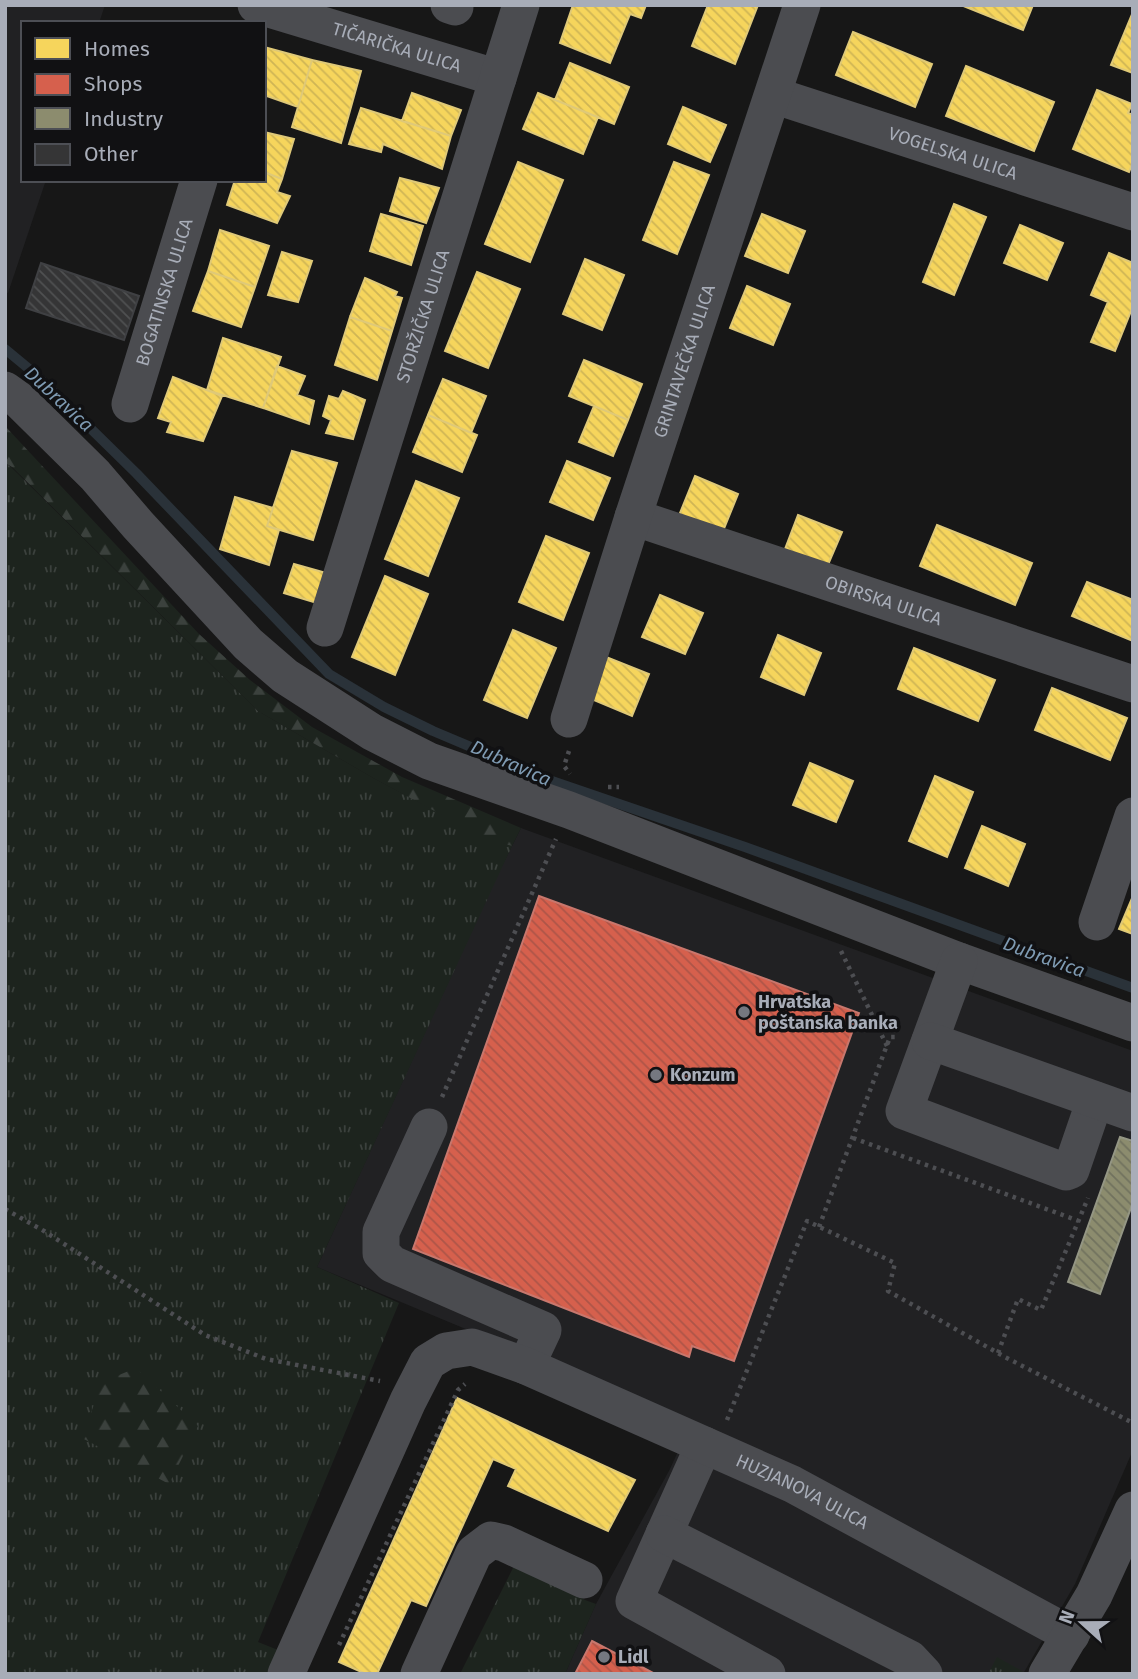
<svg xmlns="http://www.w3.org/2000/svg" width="1138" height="1679" font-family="'Fira Sans',sans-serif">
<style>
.built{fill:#212123}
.grass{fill:url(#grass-tufts)}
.forest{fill:url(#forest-firs)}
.homes{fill:url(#homes-back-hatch);stroke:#dfc978;stroke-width:2}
.shops{fill:url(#shops-back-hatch);stroke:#c8776d;stroke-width:2}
.industry{fill:url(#industry-back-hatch);stroke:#949684;stroke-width:2}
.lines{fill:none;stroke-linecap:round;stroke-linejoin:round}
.stream{stroke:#2a3239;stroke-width:10}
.building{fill:url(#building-back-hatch);stroke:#3f4043;stroke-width:2}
.path{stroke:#4d4e52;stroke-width:4.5;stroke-dasharray:3.5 5;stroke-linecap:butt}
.minor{stroke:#4b4c50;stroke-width:37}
.poi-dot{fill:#757880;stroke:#111113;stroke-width:2.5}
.labels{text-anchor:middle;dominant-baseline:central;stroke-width:7;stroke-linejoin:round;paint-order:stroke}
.street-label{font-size:18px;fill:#a8adb8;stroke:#111113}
.poi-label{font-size:18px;font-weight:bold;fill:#a8adb8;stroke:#111113;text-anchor:start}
.water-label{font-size:19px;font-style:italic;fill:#7f9bb3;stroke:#111113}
</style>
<defs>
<pattern id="grass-tufts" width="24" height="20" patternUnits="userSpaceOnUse" patternTransform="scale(1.75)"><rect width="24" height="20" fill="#1d241e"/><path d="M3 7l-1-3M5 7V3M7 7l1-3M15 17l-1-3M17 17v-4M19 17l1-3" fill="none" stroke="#3b413d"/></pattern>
<pattern id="forest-firs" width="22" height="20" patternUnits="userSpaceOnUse" patternTransform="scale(1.75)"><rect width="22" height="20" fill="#1d241e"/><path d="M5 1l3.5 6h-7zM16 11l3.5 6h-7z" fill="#3b413d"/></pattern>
<pattern id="homes-back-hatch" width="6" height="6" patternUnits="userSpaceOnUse" patternTransform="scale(1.75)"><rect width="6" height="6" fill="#f6d55c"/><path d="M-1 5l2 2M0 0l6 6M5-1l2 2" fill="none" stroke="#cfb555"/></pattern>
<pattern id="shops-back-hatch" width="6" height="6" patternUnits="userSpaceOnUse" patternTransform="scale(1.75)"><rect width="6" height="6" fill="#d6604d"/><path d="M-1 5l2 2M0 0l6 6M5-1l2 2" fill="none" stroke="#ad5548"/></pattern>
<pattern id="industry-back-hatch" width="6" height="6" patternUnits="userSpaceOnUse" patternTransform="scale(1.75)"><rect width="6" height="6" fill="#8c8c6e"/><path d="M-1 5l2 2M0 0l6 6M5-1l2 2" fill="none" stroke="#71725e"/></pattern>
<pattern id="building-back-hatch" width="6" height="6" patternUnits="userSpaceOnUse" patternTransform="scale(1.75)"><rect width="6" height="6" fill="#353536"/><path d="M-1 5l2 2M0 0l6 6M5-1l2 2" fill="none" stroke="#4f5051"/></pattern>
</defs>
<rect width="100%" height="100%" fill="#171717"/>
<path class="built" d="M5,5H105L99,23H23V180H46L8,293L5,292Z
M521,828L1133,1051V1450L1075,1584L1023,1674H565L596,1604L670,1469L691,1423L317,1267L500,870Z"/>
<path class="grass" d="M5,463L11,467L258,711L375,779L483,836L512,846L317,1267L399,1303L258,1642L278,1650L268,1674H5Z
M517,1560L585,1600L596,1604L565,1674H460Z
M997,1657L1024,1672L1023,1674H988Z"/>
<path class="forest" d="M5,426L199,634L250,680L312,727L402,777L521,828L512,846L483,837L375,779L258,711L12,467L5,463Z
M136,1368L198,1426L169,1484L82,1438L102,1382Z"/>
<path class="homes" d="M573,5H646L641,18L630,14L610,63L560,43Z
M708,5H758L735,64L692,46Z
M961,5H1033L1023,30Z
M1133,12V73L1111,65Z
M853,32L932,64L915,107L836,75Z
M264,47L312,60L298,107L264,95Z
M312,60L361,71L341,143L292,127Z
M570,63L629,87L614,124L555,100Z
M966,66L1054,102L1034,151L946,116Z
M1097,90L1132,104L1128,113L1133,115V162L1129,172L1073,149Z
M412,93L461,110L451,136L402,121Z
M538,93L598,117L583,154L523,129Z
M683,107L726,125L710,162L668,144Z
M361,108L451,136L442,169L383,144L381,152L349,144Z
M264,132L294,139L282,179L264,172Z
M518,162L563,180L530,262L485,244Z
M674,162L709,175L677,254L643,240Z
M264,172L282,179L277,192L290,196L277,223L227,205L235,180H264Z
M400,178L439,188L426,223L390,211Z
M954,204L986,217L954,295L923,282Z
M381,214L423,226L411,265L370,251Z
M762,214L805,231L788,273L745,256Z
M1020,225L1063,243L1047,280L1004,263Z
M220,230L269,246L255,287L208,271Z
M282,252L312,261L298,302L268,295Z
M1109,253L1133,263V306L1115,351L1091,342L1108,302L1091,295Z
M585,259L624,275L602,330L563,314Z
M208,271L255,287L241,327L193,311Z
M477,272L520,289L488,368L445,351Z
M365,278L397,292L395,296L402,298L392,331L350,317Z
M747,286L790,304L773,345L730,328Z
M350,317L392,331L377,380L335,365Z
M223,338L281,357L263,408L207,390Z
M584,360L642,384L628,420L569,396Z
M277,366L305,376L297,395L314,401L309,424L263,408Z
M173,377L222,396L203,441L167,432L171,422L158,418Z
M443,379L486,396L471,433L428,415Z
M343,391L365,400L353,439L326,433L331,420L323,416L329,396L339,399Z
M594,406L628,420L613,456L579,442Z
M428,415L477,435L462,472L413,452Z
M292,451L337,463L313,540L267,526Z
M567,461L610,478L593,520L550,502Z
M695,476L738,494L721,536L678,518Z
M416,481L459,498L428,576L385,559Z
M235,497L273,508L267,526L279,530L269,565L220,549Z
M798,515L842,532L824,574L782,557Z
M937,525L1032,563L1015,605L920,566Z
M546,536L589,553L563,620L519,602Z
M294,564L326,573L317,603L284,593Z
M385,576L428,594L395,675L352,657Z
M1087,582L1133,600V641L1072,616Z
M660,595L703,613L685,654L642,637Z
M513,630L556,648L527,718L484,700Z
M778,635L821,653L804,695L761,677Z
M914,648L995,680L978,721L898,689Z
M606,657L649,674L632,716L589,698Z
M1052,688L1127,718L1110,760L1035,730Z
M810,763L853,781L836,822L793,805Z
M935,776L973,792L947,857L909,841Z
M982,826L1025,844L1008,886L965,868Z
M1133,896V934L1119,929Z
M457,1398L635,1480L608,1531L508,1486L516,1469L493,1459L426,1606L411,1600L377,1674H366L339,1662Z"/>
<path class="shops" d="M539,896L859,1013L734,1361L692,1346L689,1357L413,1249Z
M592,1641L655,1674H575Z"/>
<path class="industry" d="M1120,1137L1133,1141V1202L1100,1294L1068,1282Z"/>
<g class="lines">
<path class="stream" d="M5,349L34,373L136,473L329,674L384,707L433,731L549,780L745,847L1133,988"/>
</g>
<path class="building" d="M41,263L139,296L124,340L26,308Z"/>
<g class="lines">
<path class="path" d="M569,751L564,766L570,774
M608,787H619
M841,951L887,1046
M442,1097L556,839
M853,1138L1079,1221
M5,1209L44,1231L205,1335L266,1359L380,1381
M819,1227L890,1037H896
M998,1353L1018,1299L1041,1310L1088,1198
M727,1420L807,1221L895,1263L888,1291L1005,1357L1133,1423
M339,1645L458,1390L465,1384"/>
<g class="minor">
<path id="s1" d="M256,5L498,78"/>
<path d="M449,5L455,7"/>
<path id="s2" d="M773,95L1133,212"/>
<path d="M5,390L19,400L95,475L138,525L248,644L285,676L372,732L429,761L569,810L959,961L1133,1023"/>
<path id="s3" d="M130,404L199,180"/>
<path id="s4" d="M633,517L1133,684"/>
<path id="s5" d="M325,628L521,5"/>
<path id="s6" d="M569,719L633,517L802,5"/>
<path d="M1097,922L1133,816"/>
<path d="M959,961L904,1111L1066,1172L1071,1170L1095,1100"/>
<path d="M930,1041L1133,1113"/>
<path d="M429,1127L381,1232V1253L392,1264L543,1330L526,1366"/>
<path d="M704,1445L634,1601L767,1674"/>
<path d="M664,1534L910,1659L924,1674"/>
<path id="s7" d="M286,1674L408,1401L428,1362L446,1351L472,1347L481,1350L526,1366L792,1484L1071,1635"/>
<path d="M419,1674L474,1553L491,1540L504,1543L584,1580"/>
<path d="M1047,1674L1094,1595L1133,1510"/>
</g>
</g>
<g class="poi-dot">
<circle cx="744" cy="1012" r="7"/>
<circle cx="656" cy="1075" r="7"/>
<circle cx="604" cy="1657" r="7"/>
</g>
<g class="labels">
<g class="street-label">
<text stroke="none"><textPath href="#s1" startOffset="147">TIČARIČKA ULICA</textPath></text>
<text stroke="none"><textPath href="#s2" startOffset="189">VOGELSKA ULICA</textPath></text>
<text stroke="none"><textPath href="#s3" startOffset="117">BOGATINSKA ULICA</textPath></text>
<text stroke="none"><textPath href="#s5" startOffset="327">STORŽIČKA ULICA</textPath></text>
<text stroke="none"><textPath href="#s6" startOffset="376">GRINTAVEČKA ULICA</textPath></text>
<text stroke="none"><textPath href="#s4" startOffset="264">OBIRSKA ULICA</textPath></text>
<text stroke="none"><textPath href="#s7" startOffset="751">HUZJANOVA ULICA</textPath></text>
</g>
<g class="poi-label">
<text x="758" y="1002">Hrvatska<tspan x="758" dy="21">poštanska banka</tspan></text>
<text x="670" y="1075">Konzum</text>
<text x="618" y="1657">Lidl</text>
</g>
<g class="water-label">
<text transform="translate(59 399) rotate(43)">Dubravica</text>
<text transform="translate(511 763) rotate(24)">Dubravica</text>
<text transform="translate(1044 957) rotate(20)">Dubravica</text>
</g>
</g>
<rect width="1138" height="1679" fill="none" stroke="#a8adb8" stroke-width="14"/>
<rect x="21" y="21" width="245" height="161" fill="#111113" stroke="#4d4f55" stroke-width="2"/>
<rect x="35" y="38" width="35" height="21" fill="#f6d55c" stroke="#4d4f55" stroke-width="2"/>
<text x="84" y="56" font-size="21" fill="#a8adb8">Homes</text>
<rect x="35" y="74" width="35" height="21" fill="#d6604d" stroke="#4d4f55" stroke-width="2"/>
<text x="84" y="91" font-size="21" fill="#a8adb8">Shops</text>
<rect x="35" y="108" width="35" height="21" fill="#8c8c6e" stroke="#4d4f55" stroke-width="2"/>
<text x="84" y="126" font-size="21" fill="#a8adb8">Industry</text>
<rect x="35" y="144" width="35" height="21" fill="#353536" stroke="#4d4f55" stroke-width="2"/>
<text x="84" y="161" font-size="21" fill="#a8adb8">Other</text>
<g transform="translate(1082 1623) rotate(291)" stroke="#111113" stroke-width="5" paint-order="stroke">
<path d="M0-5L12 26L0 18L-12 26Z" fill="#a8adb8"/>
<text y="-10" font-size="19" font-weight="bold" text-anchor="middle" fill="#a8adb8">N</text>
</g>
</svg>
